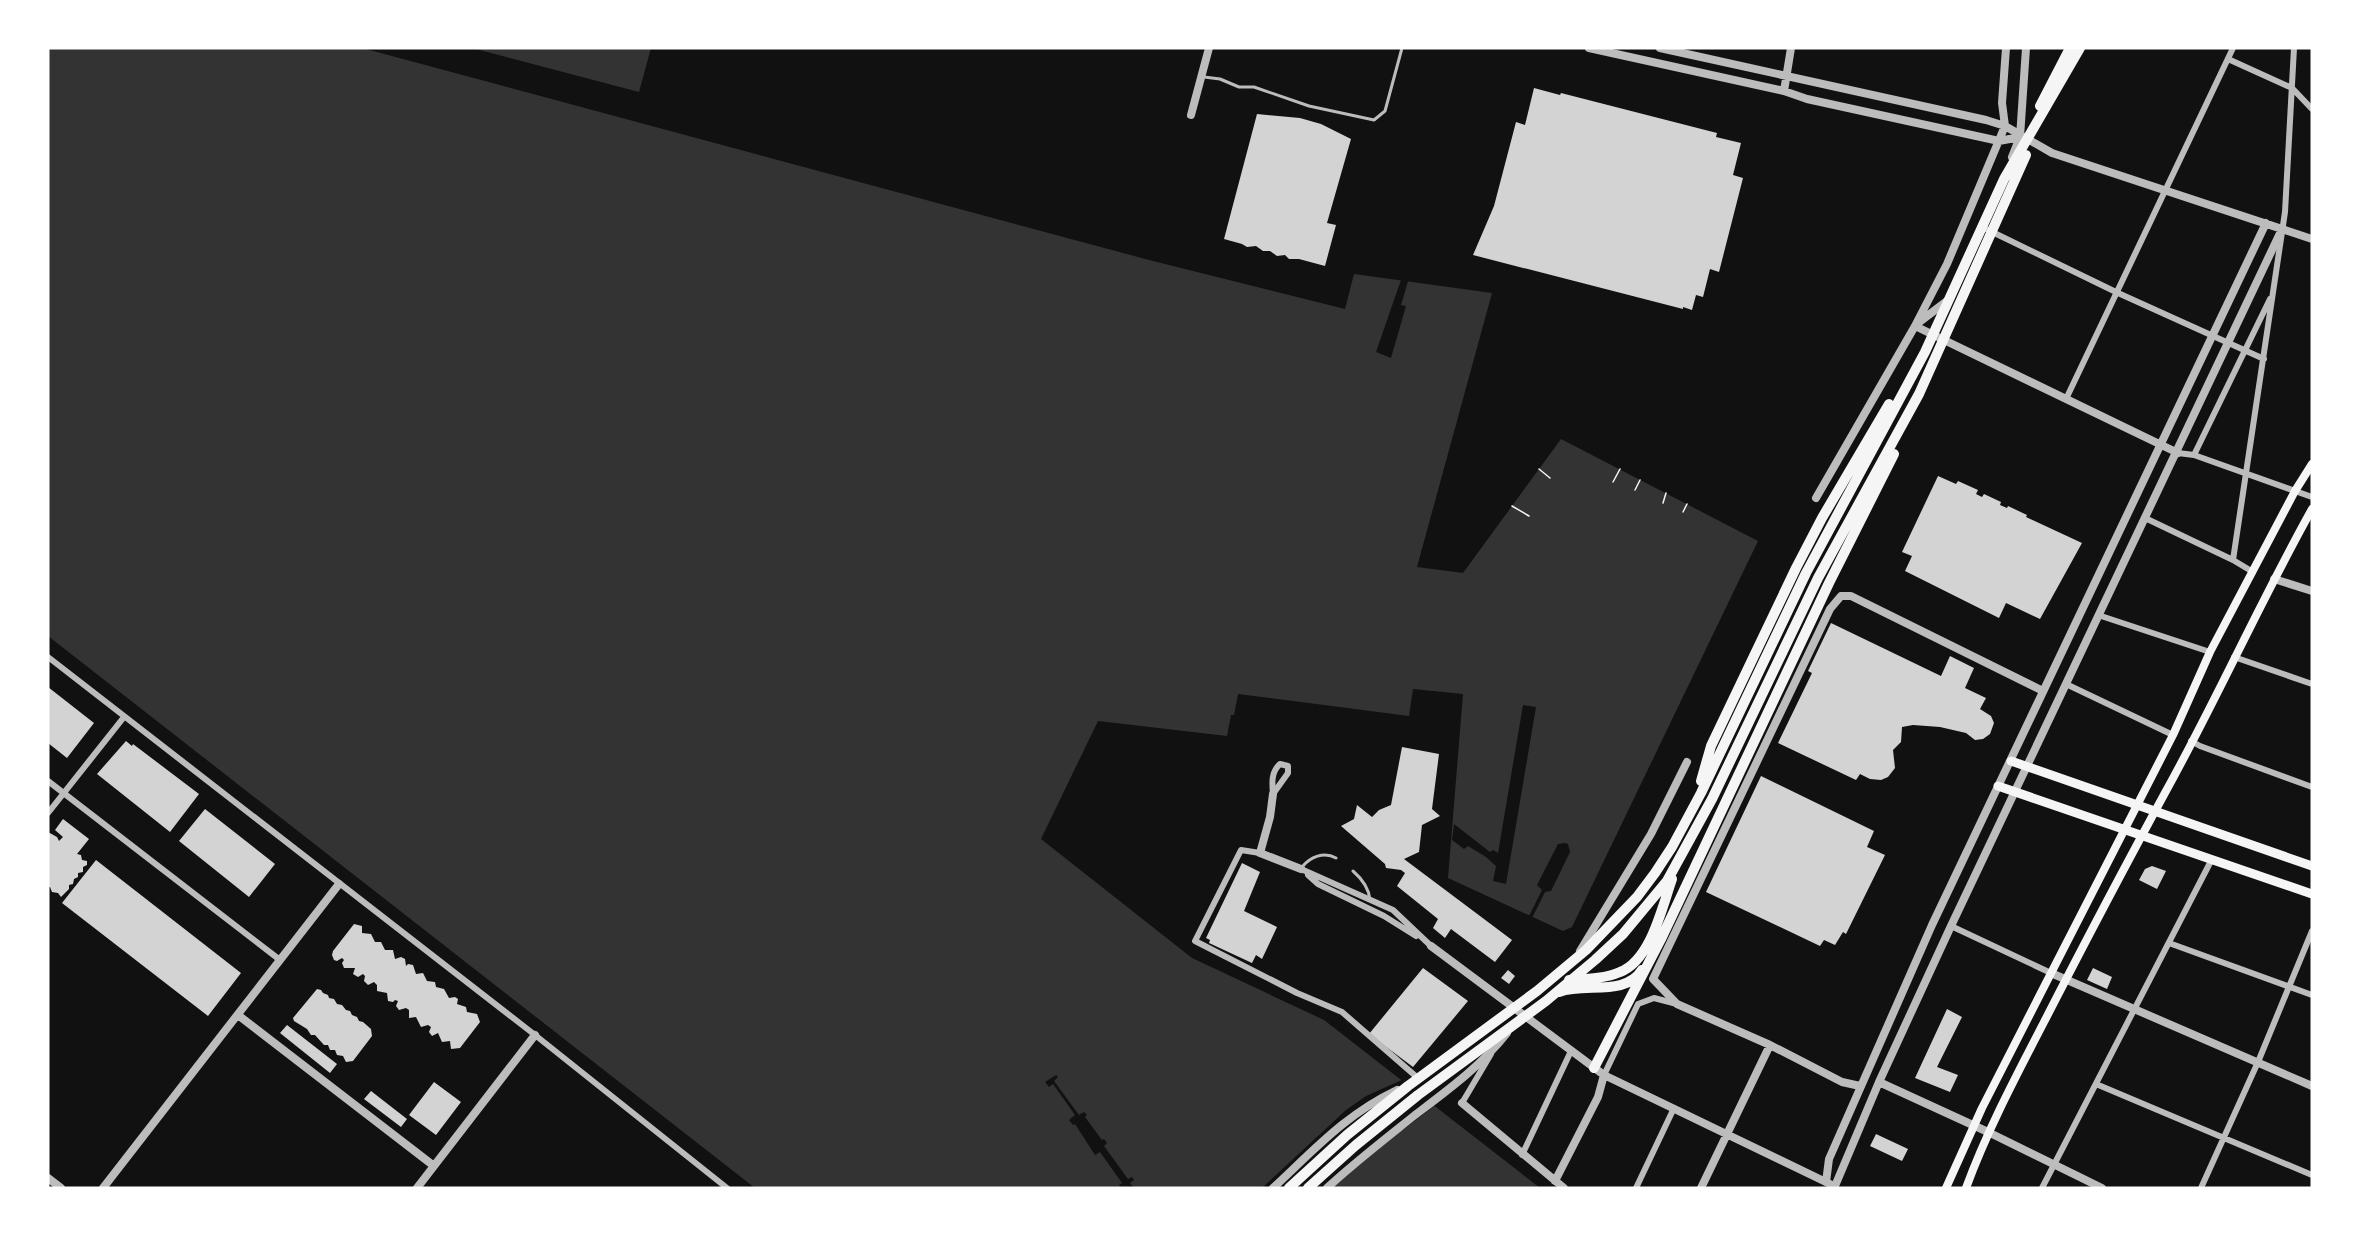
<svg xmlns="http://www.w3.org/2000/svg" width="2360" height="1236" font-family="'Varela Round',sans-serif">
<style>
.water{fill:#333}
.pier{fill:#111}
.building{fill:#d3d3d3}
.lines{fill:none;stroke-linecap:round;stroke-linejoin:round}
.path{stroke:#f5f5f5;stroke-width:1.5}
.service{stroke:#bcbcbc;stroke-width:3}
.minor{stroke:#bcbcbc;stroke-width:6}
.tertiary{stroke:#bcbcbc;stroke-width:8}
.secondary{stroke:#f5f5f5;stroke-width:8}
.primary{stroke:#f5f5f5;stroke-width:9}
.motorway{stroke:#f5f5f5;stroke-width:10}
</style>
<rect width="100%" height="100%" fill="#111"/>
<path class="water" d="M48,48H362L1149,260L1345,309L1354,274L1492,293L1417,567L1463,573L1561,439L1758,541L1572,927L1563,931L1448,878L1463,694L1413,689L1409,716L1238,694L1234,715H1231L1227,736L1098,721L1041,839L1192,958L1324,1020L1540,1188H755L48,636Z
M472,48H651L639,92Z"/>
<path class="pier" d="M1402,277L1409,278L1401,305L1406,306L1391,358L1376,352Z
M1523,705L1536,707L1506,884L1493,881L1496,866L1486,857L1468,846L1464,849L1452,840L1454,824L1490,852L1493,850L1498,853Z
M1565,843L1568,844L1570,852L1551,891L1545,892L1532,918L1529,916L1542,890L1537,885L1558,844Z
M1056,1075L1058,1077L1054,1081L1079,1115L1084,1112L1087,1115L1085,1117L1102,1140L1104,1139L1107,1143L1104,1146L1128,1179L1132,1177L1134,1180L1130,1183L1134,1188H1121L1119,1185L1122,1183L1100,1152L1095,1155L1075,1124L1073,1125L1069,1120L1075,1115L1053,1084L1049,1087L1045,1082Z
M1404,1079L1437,1104L1367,1157L1333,1188H1262L1346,1110L1366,1096Z"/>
<path class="building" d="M1534,88L1560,95L1561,93L1717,133L1716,137L1741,143L1733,175L1743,178L1719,272L1710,269L1703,297L1696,295L1692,310L1683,307V309L1473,255L1494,206L1516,122L1525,125Z
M1257,114L1300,118L1321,124L1351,139L1327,223L1336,225L1325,266L1299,259H1289L1285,255L1277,256L1270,251H1263L1256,246L1247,247L1242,244L1224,239Z
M1938,476L1956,484L1958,481L1978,490L1976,494L1982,497L1984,494L2001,502L2000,505L2007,508L2008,506L2027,515L2026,517L2082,543L2040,619L2006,603L1999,618L1905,571L1912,556L1902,552Z
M1831,623L1941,676L1950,656L1974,668L1965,688L1986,698L1980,709L1991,716L1994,723L1990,734L1983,739L1975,740L1966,733L1940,727L1913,725L1902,727L1901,742L1893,750L1895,768L1888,777L1881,780L1870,779L1860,774L1856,780L1778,743L1812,673L1808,671Z
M48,687L94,723L67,758L48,743Z
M126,741L132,746L133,744L199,794L170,832L97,774Z
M1402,747L1439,754L1432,809L1440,816L1422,825L1419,852L1404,859L1512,940L1495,962L1451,929L1445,938L1433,928L1438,919L1397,886L1405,873L1401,870L1386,868L1385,864L1341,826L1354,819L1357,805L1372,817L1379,810L1391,805Z
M1761,776L1874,831L1867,847L1885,855L1846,934L1843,932L1835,945L1824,940L1820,946L1706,892Z
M205,809L275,864L249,897L179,841Z
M63,819L89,839L77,854L81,855L82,860L87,861V865L83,867V872L78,873V877L74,879L73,884L69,885V889L61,897L58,893L52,892L50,887H48V832L57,837L59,841L63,837L55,830Z
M96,860L241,973L208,1016L62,903Z
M1242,863L1260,872L1244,911L1277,927L1262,959L1256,955L1252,963L1209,943L1210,940L1206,938Z
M2152,866L2166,871L2157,889L2139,880L2145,869Z
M354,924L362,926V933L371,934L375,942H381L385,950H393L395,959L401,957L405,959L406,966L408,964L413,965L416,974L423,973L427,981L435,982L436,987L444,989L449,998L455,997L458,999L457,1004L466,1007L467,1012L477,1014L480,1022L460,1048L451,1049L450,1041L442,1042L438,1033L432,1036L429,1032L431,1027L428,1025L421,1027L416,1017L409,1018V1010L406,1008L399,1010L396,1006L398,1001L395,1000L393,1002L388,1001L387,993L377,991V985L374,982L368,985L364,981L365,976L363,974L358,977L353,974L355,968H344L342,963L344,960L342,958L337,961L334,960L332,955L333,951Z
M1423,968L1468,1001L1413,1067L1369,1034Z
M2093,968L2112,977L2107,989L2087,980Z
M1508,970L1515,976L1509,984L1501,978Z
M317,989L321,990L323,993L328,995L329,998L334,999L337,1004L342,1005L346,1010L350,1011L352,1015L357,1017L359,1021L363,1022L371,1029L372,1036L353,1061L346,1062L343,1056L337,1055L335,1050H330L328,1045H324L315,1035H311L307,1029L294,1021L293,1018Z
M1947,1009L1962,1017L1937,1067L1958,1075L1950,1092L1915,1078Z
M287,1025L337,1064L330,1073L280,1033Z
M434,1082L461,1102L436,1135L409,1115Z
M371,1091L407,1119L401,1127L364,1099Z
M1876,1134L1908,1149L1902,1161L1870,1146Z"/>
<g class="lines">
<path class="path" d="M1539,469L1550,478
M1613,482L1620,469
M1635,490L1640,480
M1663,503L1666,493
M1512,506L1529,516
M1683,512L1687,504"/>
<path class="service" d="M1204,77L1220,79L1239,87H1254L1309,106L1374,120L1385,111L1402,48
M1302,867C1310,857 1324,851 1336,858
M1353,871C1361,878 1369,888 1370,900"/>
<path class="minor" d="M2228,59L2292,88L2312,109
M1984,228L2118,293L2264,359
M2066,399L2233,48
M2178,453L2194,455L2312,497
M2194,455L2270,299
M2145,518L2233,560
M2253,572L2233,560L2285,212L2294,48
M2098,615L2210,652
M48,657L535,1035L727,1188
M2234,657L2312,684
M2066,684L2173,735
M2191,741L2200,746L2312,787
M1280,764L1288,766V773L1273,794C1272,783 1271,772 1280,764Z
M48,781L280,960
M48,813L124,717
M1260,853L1241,850L1195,941L1297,993L1342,1012L1419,1079
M1301,869L1393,910L1431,946
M1308,875L1318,884L1384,916L1416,936
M1951,926L2051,973
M2169,943L2312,995
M1604,1075L1638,1004L1654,998L1677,1004
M2096,1084L2312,1175
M1462,1103L1491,1054
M1522,1155L1571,1051
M1636,1188L1674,1108
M2042,1188L2212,859
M2201,1188L2258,1062L2312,931"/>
<path class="tertiary" d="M1589,48L1784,91L1807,99L1999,141L2020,137
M1660,48L1986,120L2005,126L2052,153L2312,239
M1784,91L1791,48
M1191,115L1209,48
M2012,157L2020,137L2026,48
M1918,323L1947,301
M1915,326L2178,453
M1816,498L1915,326L1947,264L2005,126L2002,103L2006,48
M2274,579L2312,591
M1273,794L1270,817L1260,853L1301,869
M1431,946L1604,1075L1830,1184
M1580,951L1651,834L1687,762
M2051,973L2312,1086
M238,1015L434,1166
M1879,1082L1988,1132L2102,1188
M1860,1086L1842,1082L1770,1045L1677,1004L1653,979L1830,609L1841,596H1851L2043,691
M1462,1103L1564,1188
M48,1178L61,1188
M1555,1181L1598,1097L1604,1075
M1826,1182L1829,1159L1932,925L2266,223
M1835,1186L1879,1082L1951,926L2282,229
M103,1188L339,884
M417,1188L535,1035
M1273,1188C1314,1150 1346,1114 1397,1090
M1327,1188C1355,1162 1385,1139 1415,1115C1448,1090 1481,1066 1507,1033
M1701,1188L1770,1045"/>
<path class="secondary" d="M1946,1188L1982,1108L2173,735L2210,652L2295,491L2312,464
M1966,1188C1987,1131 2015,1078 2043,1024C2083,946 2124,868 2166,791C2217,699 2260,602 2312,509"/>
<path class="primary" d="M2011,761L2312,866
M1998,786L2312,894"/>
<path class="motorway" d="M2040,106L2070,48
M1701,781L1711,746L1796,568L1822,518L1889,404
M1569,980C1586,979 1604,979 1620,972C1651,960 1662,907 1672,879
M1559,992C1585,982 1625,997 1642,970
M1594,1068L1661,939L1829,583L1894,454
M1289,1188L1347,1135L1408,1086L1537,991L1586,950L1637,897L1655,873L1672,847L1701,793L1806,573L1925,352L2004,179L2080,48
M1308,1188L1356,1145L1418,1095L1546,1001L1595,960L1623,934L1667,881L1712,799L1818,578L1919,394L2026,155"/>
</g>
<rect width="2360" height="1236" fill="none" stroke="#ffffff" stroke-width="99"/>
</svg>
